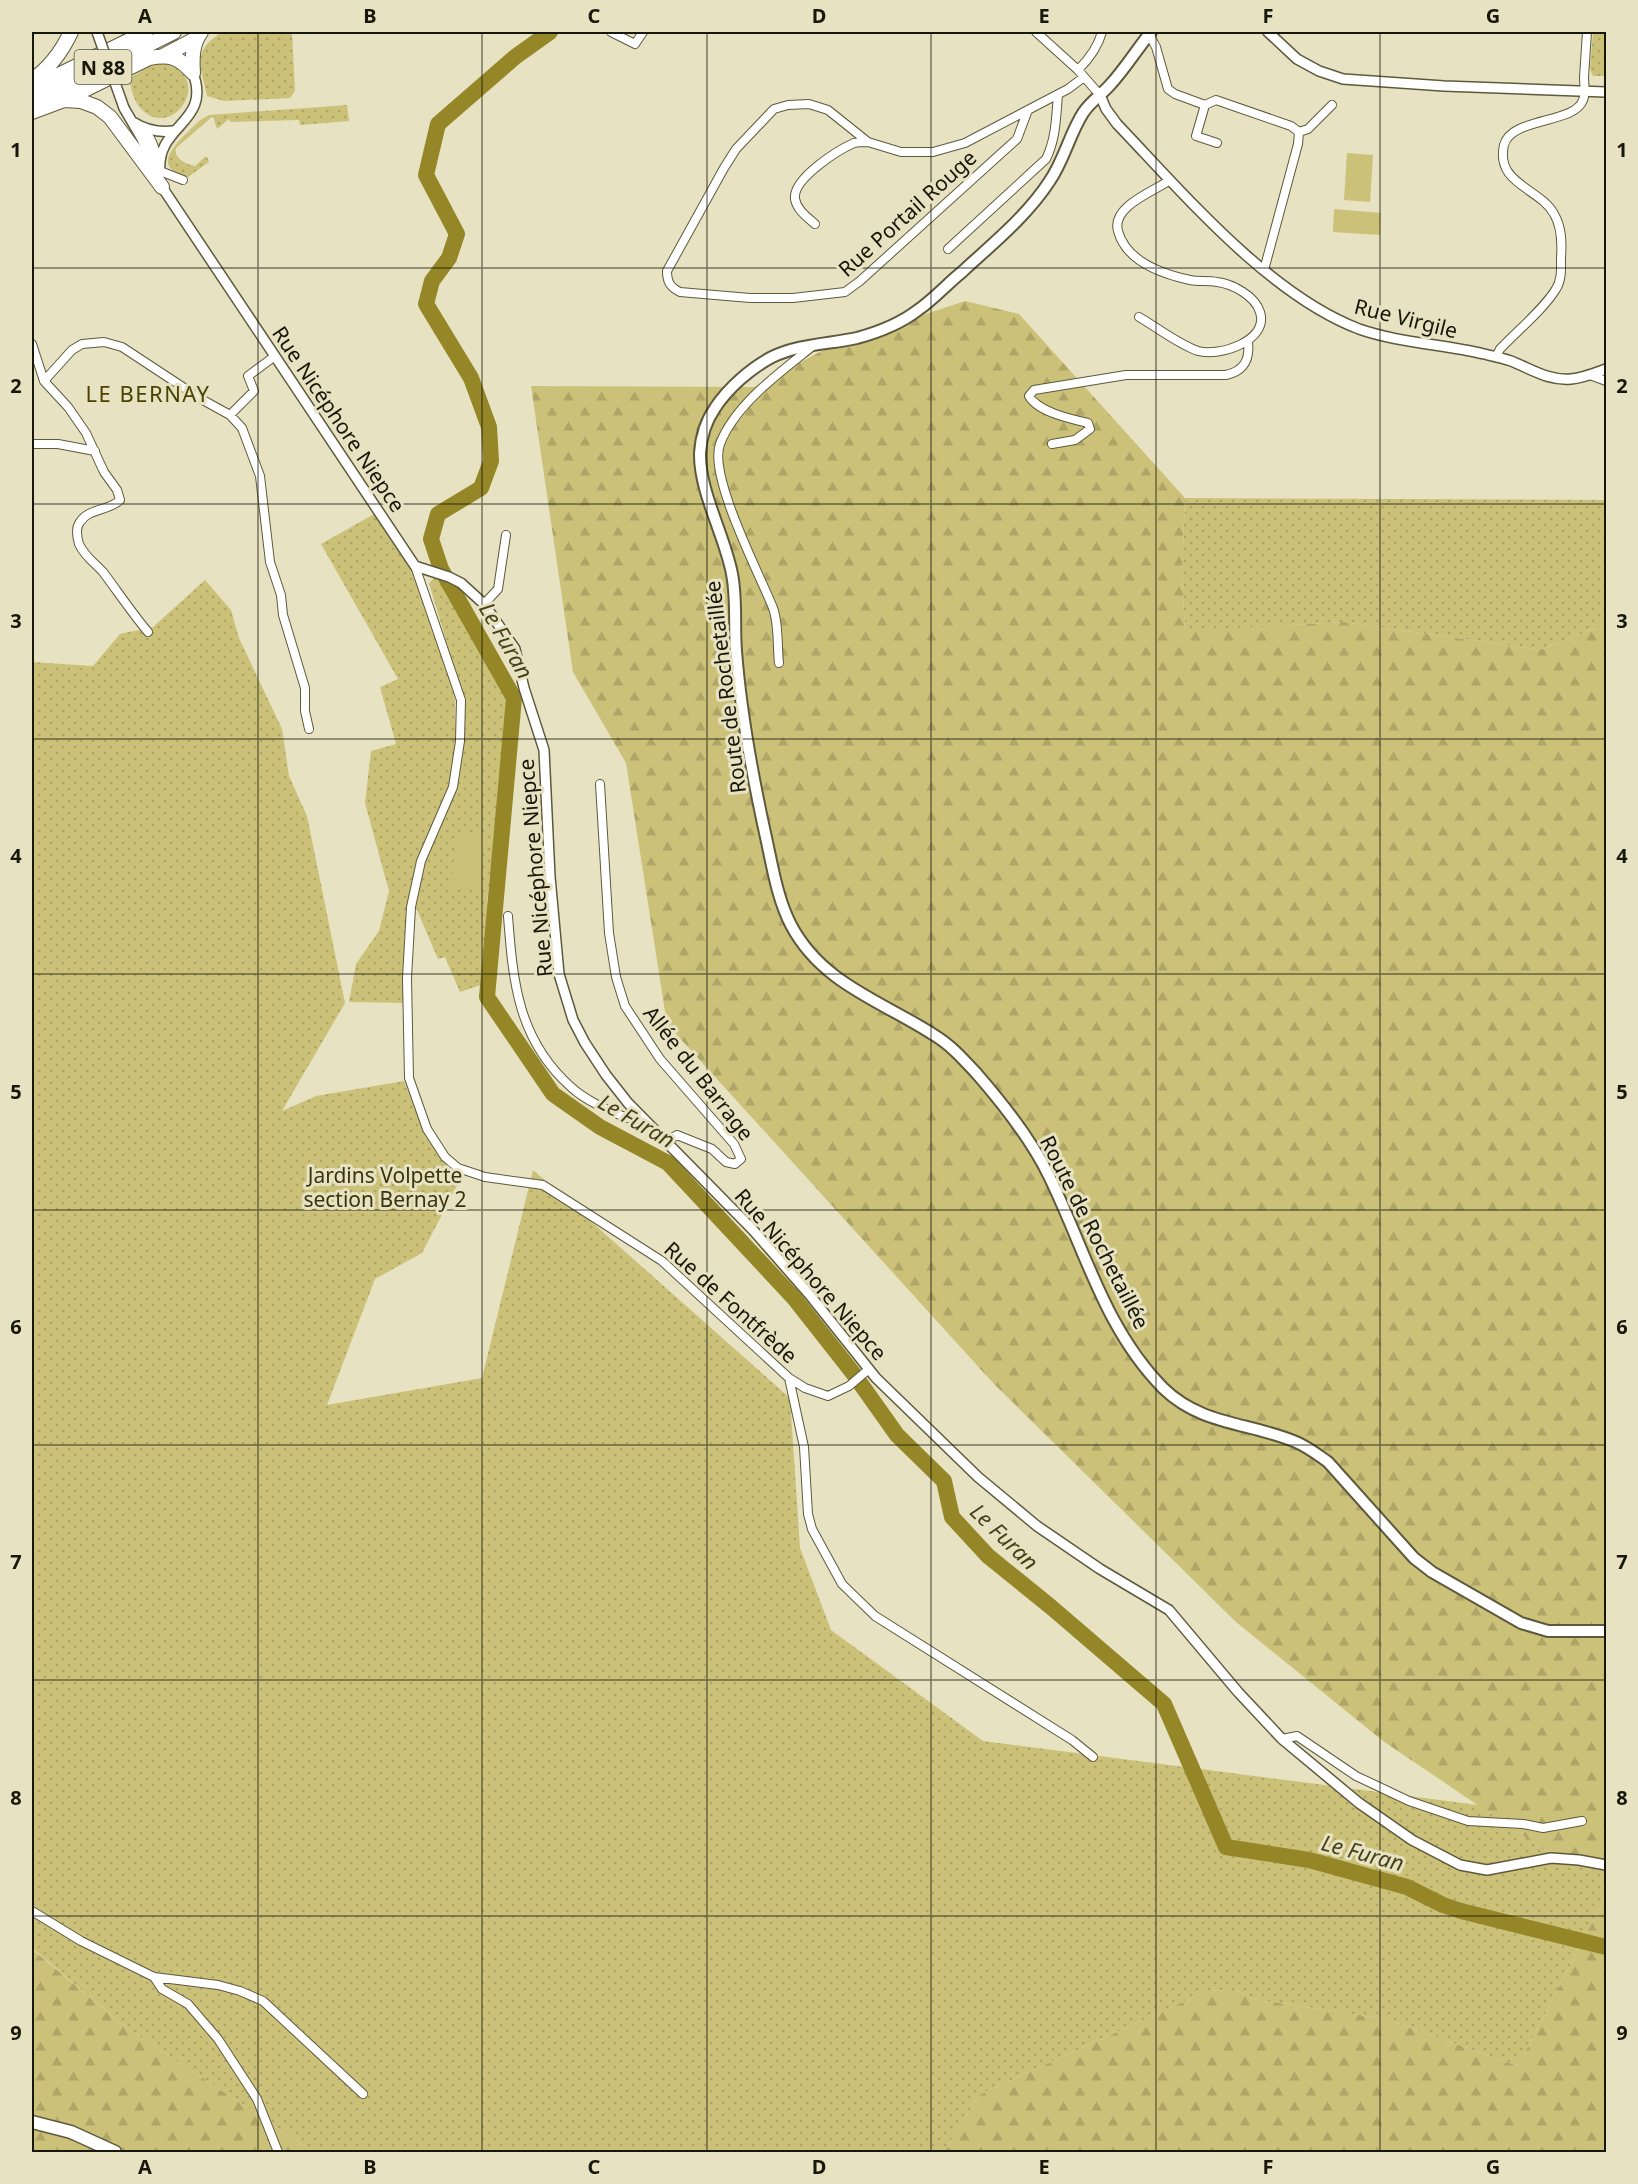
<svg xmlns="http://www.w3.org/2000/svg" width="1638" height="2184" font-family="'Noto Sans',sans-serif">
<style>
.green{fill:url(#green-dots)}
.forest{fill:url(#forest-firs)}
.pitch{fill:#ccc179}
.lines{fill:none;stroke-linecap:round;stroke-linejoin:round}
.river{stroke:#958728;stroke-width:16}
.minor-casing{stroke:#5e593c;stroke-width:10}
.tertiary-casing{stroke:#5e593c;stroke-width:12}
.secondary-casing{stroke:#5e593c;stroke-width:14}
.primary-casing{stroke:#5e593c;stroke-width:15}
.trunk-casing{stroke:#5e593c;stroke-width:16}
.minor{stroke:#fff;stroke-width:8}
.tertiary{stroke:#fff;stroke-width:9}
.secondary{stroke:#fff;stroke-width:10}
.primary{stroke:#fff;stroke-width:12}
.trunk{stroke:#fff;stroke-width:14}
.tertiary-bridge-casing{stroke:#5e593c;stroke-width:12;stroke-linecap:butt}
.tertiary-bridge{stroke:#fff;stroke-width:9}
.grid{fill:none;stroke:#18170b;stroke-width:1.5;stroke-opacity:0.55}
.labels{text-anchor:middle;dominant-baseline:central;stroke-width:6;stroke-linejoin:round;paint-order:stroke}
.shield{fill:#e7e2c1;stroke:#565442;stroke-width:1.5}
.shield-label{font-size:20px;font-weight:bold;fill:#18170b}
.street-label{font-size:21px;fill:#18170b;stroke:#e7e2c1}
.park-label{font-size:21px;fill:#3a340d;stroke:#e7e2c1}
.neighbourhood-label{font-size:22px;letter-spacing:1.5px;fill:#4c4200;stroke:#e7e2c1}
.water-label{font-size:22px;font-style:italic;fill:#47411a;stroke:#e7e2c1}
.neatline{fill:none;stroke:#18170b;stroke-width:2}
.grid-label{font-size:20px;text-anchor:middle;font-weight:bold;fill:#18170b}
</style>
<defs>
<pattern id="green-dots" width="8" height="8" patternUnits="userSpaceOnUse" patternTransform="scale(1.5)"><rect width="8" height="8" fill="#ccc179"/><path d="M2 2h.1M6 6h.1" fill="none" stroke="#aea567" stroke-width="1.8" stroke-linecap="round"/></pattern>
<pattern id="forest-firs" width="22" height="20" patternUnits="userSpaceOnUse" patternTransform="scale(1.5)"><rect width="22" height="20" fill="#ccc179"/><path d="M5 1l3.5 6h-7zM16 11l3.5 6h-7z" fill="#aea567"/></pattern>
</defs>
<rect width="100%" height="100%" fill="#e7e2c1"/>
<path class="green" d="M222,32H292L295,91L290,98L224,101L207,96C201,65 190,53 222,32Z
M1593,32H1606V76H1593L1590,69Z
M164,62C219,79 168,146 138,105C133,98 131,87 129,79L151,65Z
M347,105L349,121L300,125L299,120L231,122L229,119L217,129L213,116L176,148C173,158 186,164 195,166L205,157H207L209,162L188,177C153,169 171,148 187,133C194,126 200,119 209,115Z
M1185,498L1606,500V624L1540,650L1343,622L1185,632L1182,575Z
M376,513L412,567L433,622L455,699L456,738L449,788L420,853L414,873L404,939L405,1003L349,1002L356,964L379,931L389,891L365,803L371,751L396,744L380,687L398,679L321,544Z
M434,578L440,580L495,671C497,682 505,693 510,703L487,902L489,940L484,984L460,992L445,957L438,959L414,903L421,870L459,781L465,732L463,698L429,583Z
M205,580L231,610L239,638L282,729L289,776L307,816L345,1003L282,1111L316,1096L404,1081L426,1135L459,1182L422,1253L375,1279L327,1405L482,1378L533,1170L790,1398L800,1548L831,1630L983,1741L1478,1805L1544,1850L1606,1871V1896L1518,2066L1385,2019L1253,1999L1236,1990L1207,1991L979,2095L944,2152H314L124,2026L32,1948V662L93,666L120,634L153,627Z"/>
<path class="forest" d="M965,301L1019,314L1185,498L1182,575L1185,631L1343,622L1540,650L1606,624V1871L1544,1850L1383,1741L1236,1622L994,1384L667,1024L626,763L573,672L531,386L754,387L833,345Z
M1606,1896V2152H944L979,2095L1207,1991L1236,1990L1253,1999L1385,2019L1518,2066Z
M32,1949L124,2026L314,2152H32Z"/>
<path class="pitch" d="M1347,153L1373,155L1370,202L1344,200Z
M1334,209L1381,213L1380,235L1333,232Z
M457,832L485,835L478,890L451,887Z"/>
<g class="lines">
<path class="river" d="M550,32L515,57L438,124L426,175L457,234L449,258L432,281L426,304L471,378L489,427L491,461L481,488L438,514L431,539L441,569L514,698L487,997L553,1094L600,1127L668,1163L794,1298L853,1373L897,1435L944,1481L952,1517L988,1556L1051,1607L1164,1704L1226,1847L1309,1860L1407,1887L1443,1905L1461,1911L1606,1947"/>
<defs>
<path id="minor" d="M611,32L635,44L643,32
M1036,32L1078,70L1100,95
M1149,34L1156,47L1168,89L1175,94L1205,105L1216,100L1291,126L1299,132L1298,144L1264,270
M1078,70C1089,59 1098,47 1102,32
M1205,105L1196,136L1217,143
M1028,110L1017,139L860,281L845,292L793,298H750L680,292C670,287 667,282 667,271L724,168L736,149L774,109L788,105L809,104L828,110L868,142L901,152H933L965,143L1068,89L1084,77
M145,129L152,142L160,163
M1299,132L1308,129L1332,105
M160,171L183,180
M815,224C807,217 797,210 795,199C792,179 838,150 854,143C858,142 864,142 868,142
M948,249L1046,159C1056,139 1056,117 1058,95
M1139,317C1158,328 1178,344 1198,351C1219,357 1269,341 1260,312C1255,296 1233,284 1217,282C1208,280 1199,282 1190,280C1162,274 1126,261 1118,231C1111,206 1155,191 1170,180
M32,344L44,381L68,407L86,433L104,472L117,490L120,500C109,511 89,508 80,522C75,528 77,537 79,544C85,557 94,562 103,572C118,592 132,613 148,632
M1496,357L1500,349C1518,330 1543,310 1556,289C1562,280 1561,268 1561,258C1562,243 1562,227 1554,214C1540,188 1495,184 1504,145C1511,117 1575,124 1583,100C1586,93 1584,84 1584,77C1585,62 1586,47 1587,32
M1590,375L1606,381
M44,381L72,350L82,344L104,342L122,347L201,399L230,415L242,428L260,476L270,562L281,595L283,615L305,688V711L309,729
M230,415L254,391L248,376L275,356
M32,444H58L95,451
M1052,444L1075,440L1090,429L1088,423C1071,419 1038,412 1029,396L1034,390L1126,375H1226C1244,371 1250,360 1248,342
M415,566L461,700L460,741L453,787L421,861L411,907L407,978L409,1078L427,1129L445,1157L458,1168L485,1177L543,1185L662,1261L789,1378L804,1447L808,1514L812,1529L842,1584L875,1616L1072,1740L1093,1757
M484,604L498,589L506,535
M779,663C777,646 779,624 773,608C760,575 708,476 720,444C735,404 782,371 814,345
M600,784L609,933L616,977L625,1006L660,1059L734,1144L741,1159L735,1164L726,1162L712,1149L677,1135L667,1141
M508,916C513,982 518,1040 571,1087C586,1101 608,1110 627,1118L639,1114
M789,1378L805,1388L828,1396L849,1386L869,1369
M1282,1739L1297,1736L1356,1776L1409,1801L1468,1821L1523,1824L1543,1828L1582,1821
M32,1911L81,1941L154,1977L218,1985L240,1991L263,2001L363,2094
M154,1977L162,1989L188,2004L218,2039L257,2099L278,2152"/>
<path id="tertiary" d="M1268,32L1297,59L1319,71L1343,79L1444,86L1606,92
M1100,95L1106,109L1117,124C1183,193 1269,295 1359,329C1399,343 1443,344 1484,354C1493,356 1503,358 1511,361C1531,369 1549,381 1571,379C1583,378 1595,373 1606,369
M124,108L142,139L162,187L415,566L449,577L461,583L484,604L515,649L524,688L544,750L550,877L559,974L573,1020L585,1043L606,1075L628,1103L753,1230L809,1294L876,1378L978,1477L1037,1526L1100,1569L1169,1610L1238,1692L1282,1739L1359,1803L1412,1840L1460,1865L1487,1870L1551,1858L1579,1860L1606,1865
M133,122C146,130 158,133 173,131
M160,173C155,124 212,124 193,73"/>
<path id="secondary" d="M1151,32C1137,49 1125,69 1110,85C1101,95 1090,102 1083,113C1069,135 1064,161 1049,182C1026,217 992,244 962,272C947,284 934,299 918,310C900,324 879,332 857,338C830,344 798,344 772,357C751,368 728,388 715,408C706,421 701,438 700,453C699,491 725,536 732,574C737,599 734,626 736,651C741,716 753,779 767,842C773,870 778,900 791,925C822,984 882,1001 934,1035C951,1045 964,1060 977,1074C1004,1105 1031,1139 1049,1176C1085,1249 1104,1328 1163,1388C1202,1426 1249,1422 1296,1442C1308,1447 1318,1455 1328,1462L1414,1558L1432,1572L1521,1623L1548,1631H1606"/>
<path id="primary" d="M32,2122L71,2132L115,2152"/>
<path id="trunk" d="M163,56L197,38
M193,73C192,58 192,44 201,32
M32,80C50,68 62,51 71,32
M32,88L146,32
M66,99L149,58C170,54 179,57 193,73
M32,103L174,32
M32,112L64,100L81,101L97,107L110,117L162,187"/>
</defs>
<use href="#minor" class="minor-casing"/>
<use href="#tertiary" class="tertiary-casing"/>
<use href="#secondary" class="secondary-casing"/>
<use href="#primary" class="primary-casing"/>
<use href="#trunk" class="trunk-casing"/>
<use href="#minor" class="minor"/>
<use href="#tertiary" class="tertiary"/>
<use href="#secondary" class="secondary"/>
<use href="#primary" class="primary"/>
<use href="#trunk" class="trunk"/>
<defs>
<path id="tertiary-bridge" d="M97,32L124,108"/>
</defs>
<use href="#tertiary-bridge" class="tertiary-bridge-casing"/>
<use href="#tertiary-bridge" class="tertiary-bridge"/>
</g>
<path class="grid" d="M258,32V2152M482,32V2152M707,32V2152M931,32V2152M1156,32V2152M1380,32V2152M32,268H1606M32,504H1606M32,739H1606M32,974H1606M32,1210H1606M32,1445H1606M32,1680H1606M32,1916H1606"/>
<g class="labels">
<rect class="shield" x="74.5" y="50" width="57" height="34" rx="4.5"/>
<g class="shield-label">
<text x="103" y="67">N 88</text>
</g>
<g class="street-label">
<text transform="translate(907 213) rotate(-42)">Rue Portail Rouge</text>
<text transform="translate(1406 318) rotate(14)">Rue Virgile</text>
<text transform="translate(339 419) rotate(56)">Rue Nicéphore Niepce</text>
<text transform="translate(725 687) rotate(-97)">Route de Rochetaillée</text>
<text transform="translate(535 868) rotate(-95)">Rue Nicéphore Niepce</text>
<text transform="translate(699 1073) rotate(52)">Allée du Barrage</text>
<text transform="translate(1095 1232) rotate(63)">Route de Rochetaillée</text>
<text transform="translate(811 1274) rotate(49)">Rue Nicéphore Niepce</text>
<text transform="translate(731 1302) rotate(42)">Rue de Fontfrède</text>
</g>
<g class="park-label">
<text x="385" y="1175">Jardins Volpette<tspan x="385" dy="24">section Bernay 2</tspan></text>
</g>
<g class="neighbourhood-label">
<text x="148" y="393">LE BERNAY</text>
</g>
<g class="water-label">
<text transform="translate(507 640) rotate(60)">Le Furan</text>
<text transform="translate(637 1120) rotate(30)">Le Furan</text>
<text transform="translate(1005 1536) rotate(44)">Le Furan</text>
<text transform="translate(1363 1852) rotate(15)">Le Furan</text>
</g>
</g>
<rect width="1638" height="2184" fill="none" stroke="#e7e2c1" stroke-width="66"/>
<rect x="33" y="33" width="1572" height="2118" class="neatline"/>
<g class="grid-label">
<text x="145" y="23">A</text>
<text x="370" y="23">B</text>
<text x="594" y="23">C</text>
<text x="819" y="23">D</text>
<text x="1044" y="23">E</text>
<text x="1268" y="23">F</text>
<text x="1493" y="23">G</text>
<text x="16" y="157">1</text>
<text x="1622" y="157">1</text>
<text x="16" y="393">2</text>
<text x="1622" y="393">2</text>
<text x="16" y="628">3</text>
<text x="1622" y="628">3</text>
<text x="16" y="863">4</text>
<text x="1622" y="863">4</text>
<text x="16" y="1099">5</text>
<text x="1622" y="1099">5</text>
<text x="16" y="1334">6</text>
<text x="1622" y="1334">6</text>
<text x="16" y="1569">7</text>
<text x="1622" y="1569">7</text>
<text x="16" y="1805">8</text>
<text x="1622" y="1805">8</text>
<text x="16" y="2040">9</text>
<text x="1622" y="2040">9</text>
<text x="145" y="2174">A</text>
<text x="370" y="2174">B</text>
<text x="594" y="2174">C</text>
<text x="819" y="2174">D</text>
<text x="1044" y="2174">E</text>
<text x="1268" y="2174">F</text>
<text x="1493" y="2174">G</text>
</g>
</svg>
